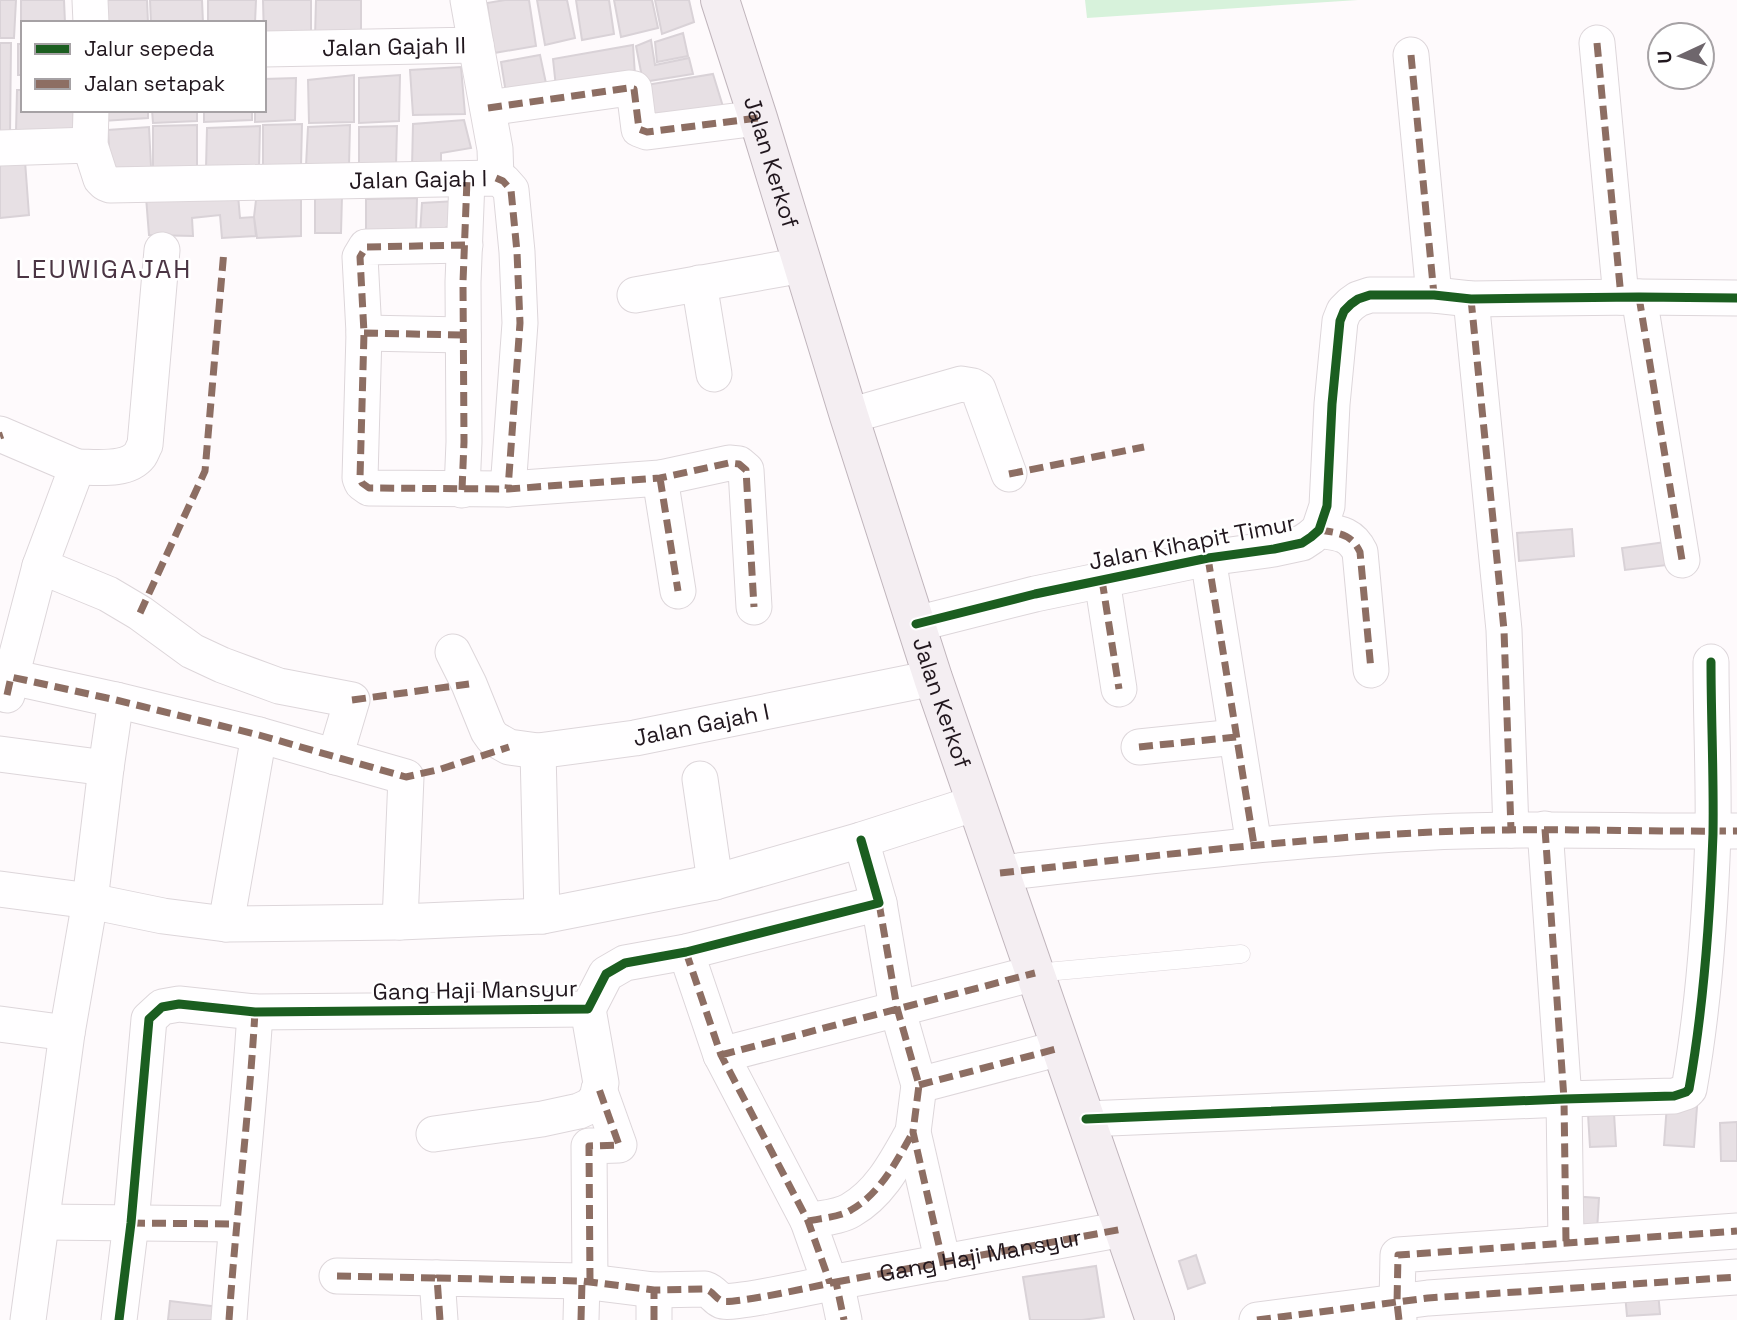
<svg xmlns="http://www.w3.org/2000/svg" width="1737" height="1320" font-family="'Space Grotesk',sans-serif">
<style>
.green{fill:#d7f2db}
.building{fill:#e7e0e4;stroke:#d9d2d7;stroke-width:2}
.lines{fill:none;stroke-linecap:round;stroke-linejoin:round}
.service-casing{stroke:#ddd6da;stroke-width:19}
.minor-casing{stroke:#ddd6da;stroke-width:37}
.primary-casing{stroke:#c0b5bc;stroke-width:40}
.service{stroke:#fffeff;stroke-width:18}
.minor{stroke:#fffeff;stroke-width:35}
.primary{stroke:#f4eef2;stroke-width:38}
.quiet{stroke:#8d6e63;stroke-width:7;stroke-dasharray:14 7;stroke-linecap:butt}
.cycleway-casing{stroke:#fff;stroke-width:13}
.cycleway{stroke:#1b5e20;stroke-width:9}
.labels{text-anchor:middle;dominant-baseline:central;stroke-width:5;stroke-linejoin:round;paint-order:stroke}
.street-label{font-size:23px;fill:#21171e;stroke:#fff}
.quarter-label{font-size:26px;letter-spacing:2px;fill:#4b3544;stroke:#fff}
</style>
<rect width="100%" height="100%" fill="#fefafc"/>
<path class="green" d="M1085,0H1358L1087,18Z"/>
<path class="building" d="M0,0H16L14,38H0Z
M21,0H64L65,23H23V37H21Z
M101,0H147L148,23H101Z
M150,0H202L203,23H151Z
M208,0H256L255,23H208Z
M263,0H311V39H264Z
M316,0H361V38H315Z
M505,0H529L536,46L494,53L487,3Z
M537,0H567L575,38L545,45Z
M576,0H609L614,34L582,40Z
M614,0H652L658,28L621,37Z
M655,0H689L694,22L662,34Z
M683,33L688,56L657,62L655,42Z
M651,40L655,65L689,58L693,74L643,82L636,46Z
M0,43H11L10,136H0Z
M18,44H23V75H18Z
M633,45L635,75L556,87L553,59Z
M540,55L547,88L506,93L501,62Z
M461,67L465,114L413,115L410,70Z
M713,74L724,110L649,118L646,85Z
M354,75V122L309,123L308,80Z
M400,75L399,121L359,123V78Z
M296,78L295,120L255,122V110H264V79Z
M17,90H23V110H74L73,133L16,132Z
M103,110H148V118L103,121Z
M152,110H197V121L153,123Z
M204,110H252V120L204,122Z
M464,120L471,148L441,153V167L412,168L413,124Z
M302,124L301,167L263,169V125Z
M197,125V173H153V126Z
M350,125L349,166H306L308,127Z
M260,126L259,169L206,168L207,128Z
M397,126L396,166L359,167V127Z
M149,127L151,167L110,168L108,130Z
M25,161L29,215L0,218V163Z
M238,195L240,218L254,217L256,236L222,238L220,215L192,218L193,236L149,235L146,197Z
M342,196L341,233H315V197Z
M417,198L416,233L366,234V199Z
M301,199V236L257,238L254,217L256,200Z
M456,201L455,223L445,228L444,233L420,234L422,203Z
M1572,529L1574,556L1519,561L1517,533Z
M1673,541L1676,564L1625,570L1622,548Z
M1667,1104L1697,1107L1694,1147L1664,1145Z
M1614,1113L1616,1146L1590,1147L1588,1114Z
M1737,1122V1161H1721L1720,1123Z
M1570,1196L1599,1198L1597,1231L1568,1228Z
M1196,1255L1205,1283L1188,1289L1179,1261Z
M1096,1266L1104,1317L1082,1320H1030L1023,1277Z
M1658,1292L1660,1314L1627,1316L1625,1294Z
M170,1301L227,1308L226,1320H168Z"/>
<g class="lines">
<defs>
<path id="service" d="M1035,973L1241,954"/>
<g id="minor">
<path d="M90,0L91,23"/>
<path d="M1597,43L1621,297"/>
<path d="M476,45L495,149L496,178"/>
<path id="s1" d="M264,49L476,45L468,0"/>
<path d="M1411,55L1434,295"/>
<path d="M488,108L629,88L634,89L639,129L647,132L758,118"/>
<path id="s2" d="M91,110L90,145L101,179L105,183L110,185L496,178L503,181L511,190L517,252L520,323L508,489"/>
<path d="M0,148L90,145"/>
<path d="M465,245L366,247L360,257L364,333L360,478L362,483L369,488L508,489L660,478L729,463L739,464L746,470L754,607"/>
<path d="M699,283L714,374"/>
<path d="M635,295L803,265"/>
<path d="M1639,297L1682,560"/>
<path d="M1471,299L1504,630L1511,830"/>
<path d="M364,333L463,335"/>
<path d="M849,416L961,384L973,386L978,389L1009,474"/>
<path d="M0,434L77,467L40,566L108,594L140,613L192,651L222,665L279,686L352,700L335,757"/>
<path d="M77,467C95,467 127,472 140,455C142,452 143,448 145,445L162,250"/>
<path d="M660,478L678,591"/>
<path d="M462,490L464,442L463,282L467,180"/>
<path d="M1319,530C1338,533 1351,533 1360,552L1371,670"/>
<path d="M1208,558L1254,845"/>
<path d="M1102,580L1119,689"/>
<path d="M916,624L1035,594L1208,558L1274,549L1302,543L1311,537L1319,530L1327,506L1332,404L1340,321L1344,311L1351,304L1358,299L1370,295H1434L1471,299L1639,297L1737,298"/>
<path id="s3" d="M453,652L469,684L488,731L493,738L509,747L538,751L635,738L933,678"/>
<path d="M11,677L40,566"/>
<path d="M7,695L11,677L116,700L259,735L406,777L400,922"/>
<path d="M1139,747L1236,737"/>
<path d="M538,751L542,916"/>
<path d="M0,754L106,768"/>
<path d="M700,779L715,882"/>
<path d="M1545,829L1564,1099L1566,1243"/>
<path d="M1000,873C1145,857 1289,839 1434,832C1535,827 1636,832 1737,831"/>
<path d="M0,889L90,901L163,916L226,924L400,922L542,916L715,882L861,840L976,803"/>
<path d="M879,903L897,1008L919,1085L913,1132L943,1263"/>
<path d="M226,924L259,735"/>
<path d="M686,952L721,1055L808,1221L830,1283"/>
<path d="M0,1024L67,1033"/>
<path d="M721,1055L1035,973"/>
<path d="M919,1085L1060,1048"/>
<path d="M1086,1119L1564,1099L1674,1096L1686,1092L1689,1089C1704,1005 1710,919 1713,834C1714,777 1711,719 1711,662"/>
<path d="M434,1134L542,1119L579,1111L590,1106L597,1098L601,1083L588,1009"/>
<path d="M808,1221C822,1218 840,1217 851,1210C881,1193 897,1160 913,1132"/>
<path d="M43,1222L236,1224"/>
<path d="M337,1276L437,1278"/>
<path d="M590,1282L589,1146L619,1145L599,1089"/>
<path id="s4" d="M836,1282L1123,1229"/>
<path d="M28,1320L67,1033L90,901L106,768L116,700"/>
<path d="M119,1320L131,1223L149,1019L162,1007L179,1004L255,1012L588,1009L606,974L625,963L686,952L879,903L861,840"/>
<path d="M229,1320C236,1217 249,1115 255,1012"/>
<path d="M440,1320L437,1278L582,1281L654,1290L705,1289C714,1292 715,1298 722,1301C731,1305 821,1285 836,1282L844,1320"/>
<path d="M581,1320L582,1281"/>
<path d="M654,1320V1290"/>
<path d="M1257,1320L1428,1298L1737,1277"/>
<path d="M1399,1320L1397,1303L1398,1255L1737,1231"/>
</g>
<g id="primary">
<path id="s5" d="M720,0L758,118L849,416L933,678L1155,1320"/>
</g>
</defs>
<use href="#service" class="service-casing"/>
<use href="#minor" class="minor-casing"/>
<use href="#primary" class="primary-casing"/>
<use href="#service" class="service"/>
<use href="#minor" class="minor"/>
<use href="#primary" class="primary"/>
<path class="quiet" d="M1597,43L1621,297
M1411,55L1434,295
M488,108L629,88L634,89L639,129L647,132L758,118
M496,178L503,181L511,190L517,252L520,323L508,489
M465,245L366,247L360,257L364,333L360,478L362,483L369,488L508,489L660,478L729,463L739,464L746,470L754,607
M1639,297L1682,560
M1471,299L1504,630L1511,830
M364,333L463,335
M0,436L3,435
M1009,474L1144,447
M660,478L678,591
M462,490L464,442L463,282L467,180
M1319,530C1338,533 1351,533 1360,552L1371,670
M1208,558L1254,845
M1102,580L1119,689
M140,613L205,471L224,250
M7,695L11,677L116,700L259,735L406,777L441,769L509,747
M352,700L469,684
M1139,747L1236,737
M1545,829L1564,1099L1566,1243
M1000,873C1145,857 1289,839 1434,832C1535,827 1636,832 1737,831
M879,903L897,1008L919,1085L913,1132L943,1263
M686,952L721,1055L808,1221L830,1283
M721,1055L1035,973
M919,1085L1060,1048
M808,1221C822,1218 840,1217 851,1210C881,1193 897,1160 913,1132
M131,1223L236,1224
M337,1276L437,1278
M590,1282L589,1146L619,1145L599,1089
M836,1282L1123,1229
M229,1320C236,1217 249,1115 255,1012
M440,1320L437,1278L582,1281L654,1290L705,1289C714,1292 715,1298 722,1301C731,1305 821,1285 836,1282L844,1320
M581,1320L582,1281
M654,1320V1290
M1257,1320L1428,1298L1737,1277
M1399,1320L1397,1303L1398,1255L1737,1231"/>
<defs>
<path id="cycleway" d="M916,624L1035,594L1208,558L1274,549L1302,543L1311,537L1319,530L1327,506L1332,404L1340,321L1344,311L1351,304L1358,299L1370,295H1434L1471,299L1639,297L1737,298
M1086,1119L1564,1099L1674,1096L1686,1092L1689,1089C1704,1005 1710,919 1713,834C1714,777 1711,719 1711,662
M119,1320L131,1223L149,1019L162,1007L179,1004L255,1012L588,1009L606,974L625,963L686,952L879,903L861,840"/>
</defs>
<use href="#cycleway" class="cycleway-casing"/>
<use href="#cycleway" class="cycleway"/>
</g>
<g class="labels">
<g class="street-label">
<text stroke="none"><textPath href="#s1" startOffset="130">Jalan Gajah II</textPath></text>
<text stroke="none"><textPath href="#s5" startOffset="170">Jalan Kerkof</textPath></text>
<text stroke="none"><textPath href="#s2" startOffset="390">Jalan Gajah I</textPath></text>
<text transform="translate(1192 542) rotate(-11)">Jalan Kihapit Timur</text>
<text stroke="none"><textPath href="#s5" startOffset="737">Jalan Kerkof</textPath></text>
<text stroke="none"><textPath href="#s3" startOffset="308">Jalan Gajah I</textPath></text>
<text transform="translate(475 990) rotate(-1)">Gang Haji Mansyur</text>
<text stroke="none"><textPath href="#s4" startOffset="147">Gang Haji Mansyur</textPath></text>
</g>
<g class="quarter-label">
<text x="104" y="269">LEUWIGAJAH</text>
</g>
</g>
<rect x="21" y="21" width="245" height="91" fill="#ffffff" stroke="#a6a2a5" stroke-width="2"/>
<rect x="35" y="44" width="35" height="10" fill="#1b5e20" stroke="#a6a2a5" stroke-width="2"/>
<text x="84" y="56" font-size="21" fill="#21171e">Jalur sepeda</text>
<rect x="35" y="79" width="35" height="10" fill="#8d6e63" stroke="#a6a2a5" stroke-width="2"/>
<text x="84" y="91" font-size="21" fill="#21171e">Jalan setapak</text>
<g transform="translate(1681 56) rotate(266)"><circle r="33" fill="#ffffff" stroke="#a6a2a5" stroke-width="2"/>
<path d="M0-5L12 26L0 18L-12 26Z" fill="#6e666c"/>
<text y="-10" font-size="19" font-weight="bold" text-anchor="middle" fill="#21171e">U</text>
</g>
</svg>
